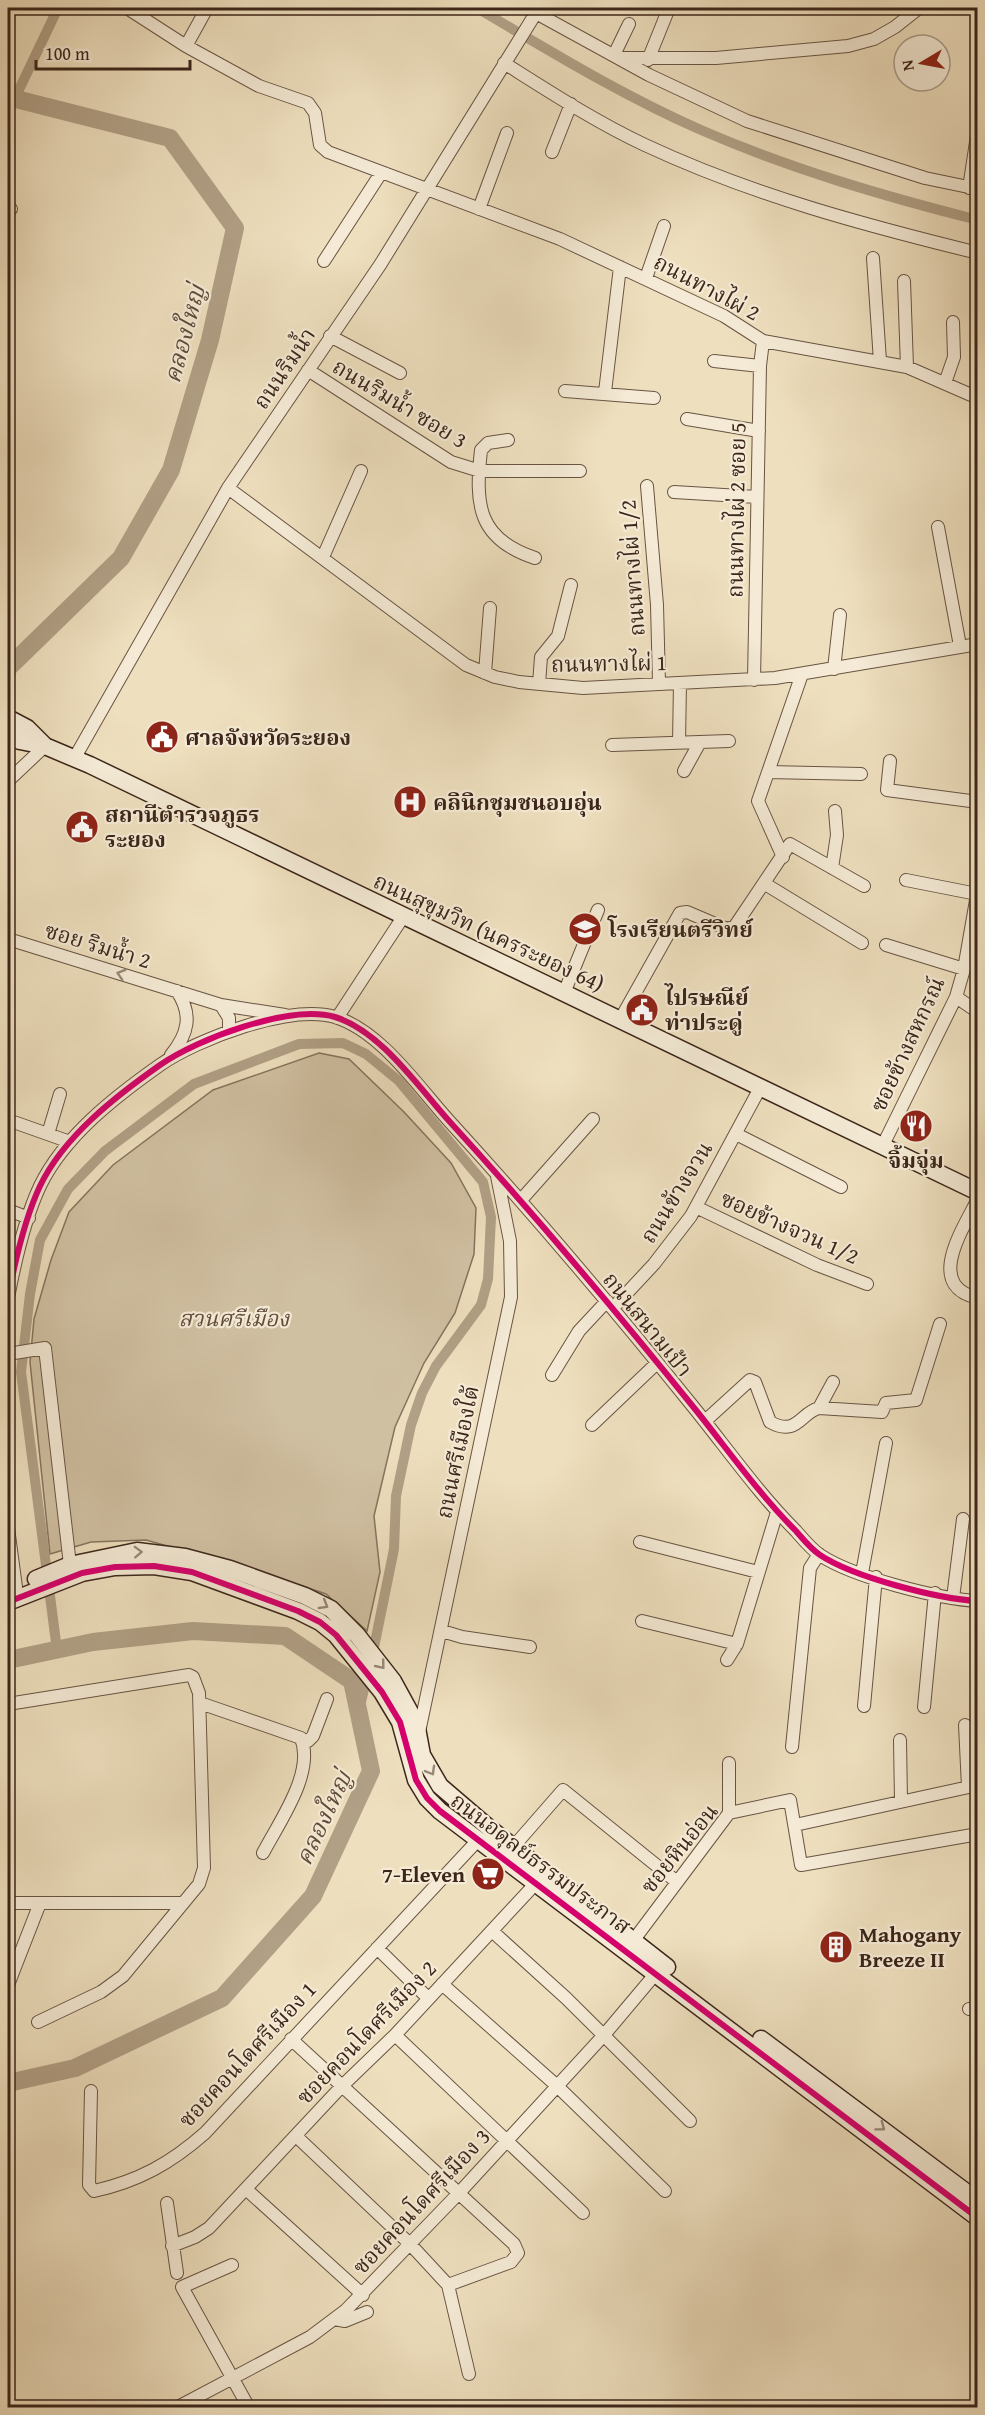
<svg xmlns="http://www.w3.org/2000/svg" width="985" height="2415" font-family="'Gentium Book Plus','Noto Serif Thai',serif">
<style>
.green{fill:#d0c0a2;stroke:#86735e;stroke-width:1.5}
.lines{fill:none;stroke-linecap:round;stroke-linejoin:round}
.canal{stroke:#b1a086;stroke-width:10}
.river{stroke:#b1a086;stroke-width:18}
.street-casing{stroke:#685443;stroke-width:14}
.secondary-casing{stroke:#3c261a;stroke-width:19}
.street{stroke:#f4ead5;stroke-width:12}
.secondary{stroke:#f4ead5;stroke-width:16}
.cycleway-casing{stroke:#f4ead5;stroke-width:10}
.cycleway{stroke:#d6006c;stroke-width:6}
.oneway{stroke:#988878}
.labels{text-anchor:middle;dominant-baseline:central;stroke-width:4.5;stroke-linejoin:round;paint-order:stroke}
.street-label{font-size:22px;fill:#3c261a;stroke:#f4ead5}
.poi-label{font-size:22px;font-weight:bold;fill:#3c261a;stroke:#f4ead5;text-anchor:start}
.park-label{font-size:22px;font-style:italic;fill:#614c3c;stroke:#f4ead5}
.water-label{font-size:24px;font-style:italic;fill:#5f4b3a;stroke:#f4ead5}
</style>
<rect width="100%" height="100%" fill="#eedfbe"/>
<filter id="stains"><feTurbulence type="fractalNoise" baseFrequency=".00333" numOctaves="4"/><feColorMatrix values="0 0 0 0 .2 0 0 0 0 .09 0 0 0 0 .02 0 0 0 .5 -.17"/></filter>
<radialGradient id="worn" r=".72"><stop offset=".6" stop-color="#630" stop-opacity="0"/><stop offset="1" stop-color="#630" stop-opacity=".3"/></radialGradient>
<path class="green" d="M319,1053L349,1059L404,1112L451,1163L476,1208L474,1254L455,1313L424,1363L395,1427L374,1516L380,1572L367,1631L326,1594L260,1572L146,1540L91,1542L50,1554L30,1362L34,1319L51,1260L69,1212L113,1165L213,1090Z"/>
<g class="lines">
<path class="canal" d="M477,8C550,51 623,96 701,130C791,169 883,196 978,220
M15,98L58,8
M57,1650L21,1372L30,1294L40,1240L68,1189L105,1151L194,1084L299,1044L343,1043L366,1054L399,1081L483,1182L491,1217L488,1279L481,1305L436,1366L422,1393L411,1425L396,1496L394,1549L372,1657
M358,1714L368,1673"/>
<path class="river" d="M8,97L170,138L235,228L210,340L171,470L121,558L8,668
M8,1660L93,1642L193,1631L285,1636L352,1681L371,1771L313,1896L222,1998L75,2068L8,2083"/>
<defs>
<path id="street" d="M127,8L186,46
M207,8L186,46L259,86L308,103L315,113L320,145L328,152L560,239L724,316L763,341L907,367L978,398
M527,8L649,75L747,121L925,178L978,189
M614,55L629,24
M623,58H716L848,46L874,39L895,27L919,8
M648,60L669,8
M504,63C550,92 596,122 645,145C752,195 864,225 978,253
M552,152L571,104
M969,188L978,129
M8,209H11
M479,209L507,133
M873,258L880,361
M324,261L381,173
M646,278L664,226
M904,281L907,367
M330,336L400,373
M714,361L760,366
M308,370L451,462L480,471H580
M945,383L954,357L953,322
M565,391L654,398
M605,392L620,267
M687,419L759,431
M508,440L488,443L481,450C475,504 477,539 535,558
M647,486L657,605L659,683
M228,488L466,665L495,677L519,682L583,688L775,678L978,644
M674,492L757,497
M938,527L960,646
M323,557L361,471
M834,669L840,615
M485,673L490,608
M754,680L760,366L763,341
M539,684L541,657L558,636L571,585
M679,743L680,683
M612,745L729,741
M74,759L228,488L380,265L539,8
M890,761L887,790L978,802
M684,771L700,742
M768,772L861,774
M8,781L45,746
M783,857L758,801L802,674
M832,868L837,835L835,811
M906,880L977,894
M765,884L862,943
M8,939L221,1005L285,1015
M886,945L964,969
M564,993L598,910
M956,997L978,1012
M221,1005L229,1018V1031
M337,1018L403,917
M620,1020L680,913L687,912L727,929L735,926L790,844L864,886
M171,1055C188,1034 193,1015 177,991
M8,1120L70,1142
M48,1134L60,1094
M736,1134L841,1187
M883,1145L956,997L964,969L978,889
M978,1199C963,1229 924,1286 978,1298
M521,1200L593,1119
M696,1207L817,1265L867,1284
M8,1210L29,1218
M8,1298C15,1261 24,1220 40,1186C64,1136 116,1096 160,1065C197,1039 290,1004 335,1017C381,1031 419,1088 450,1122C535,1215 616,1311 695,1409C728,1450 759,1494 796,1531C803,1539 811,1549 820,1555C853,1577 938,1599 978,1601
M613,1308L654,1264L691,1216L760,1088
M8,1354L45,1348L70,1565
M552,1375L579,1331L607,1301
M819,1408L833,1382
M705,1421L750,1380L755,1382L770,1422C797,1437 800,1413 819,1408L882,1412L886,1403L916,1400L940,1324
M592,1425L656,1364
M8,1528L16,1587
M640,1542L758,1572
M862,1573L886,1443
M953,1598L963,1519
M642,1621L737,1644
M442,1631L462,1637L530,1647
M727,1660L737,1644L777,1512
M200,1703L301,1738C315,1773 279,1822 263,1853
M8,1704L189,1675L193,1677L199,1693L204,1868L199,1884L123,1976L101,1992L38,2022
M864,1706L876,1577
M924,1707L935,1593
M965,1725L968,1787
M419,1732L511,1297L510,1241L497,1176
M900,1740L901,1801
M302,1742L308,1741L313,1736L327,1699
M792,1747L810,1568L819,1554
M729,1763V1813
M795,1825L978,1785
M514,1846L563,1790L677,1882
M8,1903H180
M492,1931L566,1998L690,2121
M630,1945L729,1813L790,1800L801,1865L978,1834
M377,1948L428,1998
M442,1984L556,2085L665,2191
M8,1985L40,1903
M969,2009L978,2010
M395,2035L583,2213
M291,2039L514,2244L518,2253L511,2262L448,2285
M91,2091L89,2185L94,2191C139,2181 171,2163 205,2133L479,1839
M296,2136L410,2244L448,2285L469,2374
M246,2189L363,2295
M167,2203L177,2273
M172,2246L195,2237L209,2228L341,2087L395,2035L537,1882
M232,2265L182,2287L249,2408
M334,2319L345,2321L367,2312
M176,2408L310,2337L346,2310L459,2193L604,2035L657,1972"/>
<path id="secondary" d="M8,718L27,728L45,746
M8,735L20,741L45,746L90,765L978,1192
M36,1579L70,1565L137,1551L185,1557L230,1569L305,1596L331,1609L357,1635L393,1681L416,1723L422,1755L440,1786L489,1828L667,1967
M8,1602L82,1573L115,1567L154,1566L192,1572L298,1611L320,1622L336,1635L382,1692L400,1722L416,1780L427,1798L440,1811L978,2218
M761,2039L978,2201"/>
</defs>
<use href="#street" class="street-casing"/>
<use href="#secondary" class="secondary-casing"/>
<use href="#street" class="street"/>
<use href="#secondary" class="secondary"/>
<defs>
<path id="cycleway" d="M8,1298C15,1261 24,1220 40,1186C64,1136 116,1096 160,1065C197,1039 290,1004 335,1017C381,1031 419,1088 450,1122C535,1215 616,1311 695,1409C728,1450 759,1494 796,1531C803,1539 811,1549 820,1555C853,1577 938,1599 978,1601
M8,1602L82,1573L115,1567L154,1566L192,1572L298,1611L320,1622L336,1635L382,1692L400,1722L416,1780L427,1798L440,1811L978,2218"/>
</defs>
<use href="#cycleway" class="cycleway-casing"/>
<use href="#cycleway" class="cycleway"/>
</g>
<defs><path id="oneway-chevron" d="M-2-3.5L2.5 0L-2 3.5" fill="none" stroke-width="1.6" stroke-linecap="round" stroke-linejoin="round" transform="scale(1.5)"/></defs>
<g class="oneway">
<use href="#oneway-chevron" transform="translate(121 974) rotate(-163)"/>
<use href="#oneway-chevron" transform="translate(138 1552) rotate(-2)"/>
<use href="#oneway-chevron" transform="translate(324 1605) rotate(31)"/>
<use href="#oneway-chevron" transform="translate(381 1665) rotate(51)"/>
<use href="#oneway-chevron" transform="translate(431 1771) rotate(60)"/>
<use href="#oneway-chevron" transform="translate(881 2127) rotate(37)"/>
</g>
<defs>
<symbol id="civic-disc" viewBox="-11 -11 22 22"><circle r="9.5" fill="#8f2418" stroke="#f4ead5"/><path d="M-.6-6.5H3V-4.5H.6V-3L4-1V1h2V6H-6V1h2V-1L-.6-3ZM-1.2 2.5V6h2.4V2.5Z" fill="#fff"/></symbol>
<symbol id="hospital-disc" viewBox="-11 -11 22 22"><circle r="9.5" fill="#8f2418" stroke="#f4ead5"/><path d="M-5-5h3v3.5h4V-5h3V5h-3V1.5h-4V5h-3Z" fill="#fff"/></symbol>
<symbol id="school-disc" viewBox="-11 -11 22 22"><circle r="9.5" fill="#8f2418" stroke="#f4ead5"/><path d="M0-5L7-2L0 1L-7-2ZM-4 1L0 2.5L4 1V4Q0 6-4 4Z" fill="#fff"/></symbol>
<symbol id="restaurant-disc" viewBox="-11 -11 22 22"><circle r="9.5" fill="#8f2418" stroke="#f4ead5"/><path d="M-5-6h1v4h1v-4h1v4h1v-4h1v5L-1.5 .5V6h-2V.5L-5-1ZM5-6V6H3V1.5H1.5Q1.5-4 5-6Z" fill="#fff"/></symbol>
<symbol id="supermarket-disc" viewBox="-11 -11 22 22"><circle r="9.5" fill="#8f2418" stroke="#f4ead5"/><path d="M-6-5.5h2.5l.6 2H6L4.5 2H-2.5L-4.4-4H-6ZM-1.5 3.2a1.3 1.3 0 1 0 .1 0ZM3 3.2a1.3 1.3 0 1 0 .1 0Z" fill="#fff"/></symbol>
<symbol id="building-disc" viewBox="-11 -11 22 22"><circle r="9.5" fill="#8f2418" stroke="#f4ead5"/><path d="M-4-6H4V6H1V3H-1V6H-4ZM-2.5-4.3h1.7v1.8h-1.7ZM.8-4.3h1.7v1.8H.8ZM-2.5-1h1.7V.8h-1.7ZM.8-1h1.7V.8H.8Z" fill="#fff"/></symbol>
</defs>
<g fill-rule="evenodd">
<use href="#civic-disc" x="143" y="718" width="38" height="38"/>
<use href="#hospital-disc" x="391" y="783" width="38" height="38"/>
<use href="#civic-disc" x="63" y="808" width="38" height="38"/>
<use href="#school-disc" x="566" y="910" width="38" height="38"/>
<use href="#civic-disc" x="623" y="991" width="38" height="38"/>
<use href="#restaurant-disc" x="897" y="1107" width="38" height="38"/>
<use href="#supermarket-disc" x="469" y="1855" width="38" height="38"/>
<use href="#building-disc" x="817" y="1928" width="38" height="38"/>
</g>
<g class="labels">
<g class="street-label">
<text transform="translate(707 287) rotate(28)">ถนนทางไผ่ 2</text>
<text transform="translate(284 368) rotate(-56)">ถนนริมน้ำ</text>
<text transform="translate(400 403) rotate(31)">ถนนริมน้ำ ซอย 3</text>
<text transform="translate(736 510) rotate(-89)">ถนนทางไผ่ 2 ซอย 5</text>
<text transform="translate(632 568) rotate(-94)">ถนนทางไผ่ 1/2</text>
<text transform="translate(609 663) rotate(-1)">ถนนทางไผ่ 1</text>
<text transform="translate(489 932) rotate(25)">ถนนสุขุมวิท (นครระยอง 64)</text>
<text transform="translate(98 945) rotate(17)">ซอย ริมน้ำ 2</text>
<text transform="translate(907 1044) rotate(-65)">ซอยข้างสหกรณ์</text>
<text transform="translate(676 1192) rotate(-58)">ถนนข้างจวน</text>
<text transform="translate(790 1227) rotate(24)">ซอยข้างจวน 1/2</text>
<text transform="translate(648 1324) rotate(51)">ถนนสนามเป้า</text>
<text transform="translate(457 1452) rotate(-78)">ถนนศรีเมืองใต้</text>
<text transform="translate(679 1848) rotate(-51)">ซอยหินอ่อน</text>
<text transform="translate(541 1863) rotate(37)">ถนนอดุลย์ธรรมประภาส</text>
<text transform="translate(366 2032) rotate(-46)">ซอยคอนโดศรีเมือง 2</text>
<text transform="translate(247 2054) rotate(-47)">ซอยคอนโดศรีเมือง 1</text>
<text transform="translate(421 2201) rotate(-47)">ซอยคอนโดศรีเมือง 3</text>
</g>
<g class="poi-label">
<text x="185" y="737">ศาลจังหวัดระยอง</text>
<text x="433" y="802">คลินิกชุมชนอบอุ่น</text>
<text x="105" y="814">สถานีตำรวจภูธร<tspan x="105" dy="25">ระยอง</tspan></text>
<text x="608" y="929">โรงเรียนตรีวิทย์</text>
<text x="665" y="997">ไปรษณีย์<tspan x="665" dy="25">ท่าประดู่</tspan></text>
<text x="916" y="1160" text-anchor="middle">จิ้มจุ่ม</text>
<text x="465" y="1874" text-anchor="end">7-Eleven</text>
<text x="859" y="1934">Mahogany<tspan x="859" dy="25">Breeze II</tspan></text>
</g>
<g class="park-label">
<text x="234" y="1318">สวนศรีเมือง</text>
</g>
<g class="water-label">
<text transform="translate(184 334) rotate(-75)">คลองใหญ่</text>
<text transform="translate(323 1818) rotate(-65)">คลองใหญ่</text>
</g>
</g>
<rect width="985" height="2415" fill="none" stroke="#eedfbe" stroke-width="30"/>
<rect x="9" y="9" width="967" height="2397" fill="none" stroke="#3c261a" stroke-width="3"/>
<rect x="15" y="15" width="955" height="2385" fill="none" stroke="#3c261a" stroke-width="1.5"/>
<g transform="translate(922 63) rotate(260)"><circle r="28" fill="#f4ead5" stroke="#aa9c8a" stroke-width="1.5"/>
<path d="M0-4.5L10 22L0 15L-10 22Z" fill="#8f2418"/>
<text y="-9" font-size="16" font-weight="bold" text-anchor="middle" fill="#3c261a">N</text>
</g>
<path d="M36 60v9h154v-9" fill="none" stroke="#3c261a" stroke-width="3"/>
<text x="45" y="60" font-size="18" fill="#3c261a" stroke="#f4ead5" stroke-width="4.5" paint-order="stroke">100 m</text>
<rect width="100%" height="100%" filter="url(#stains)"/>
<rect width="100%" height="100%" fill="url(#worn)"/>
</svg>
